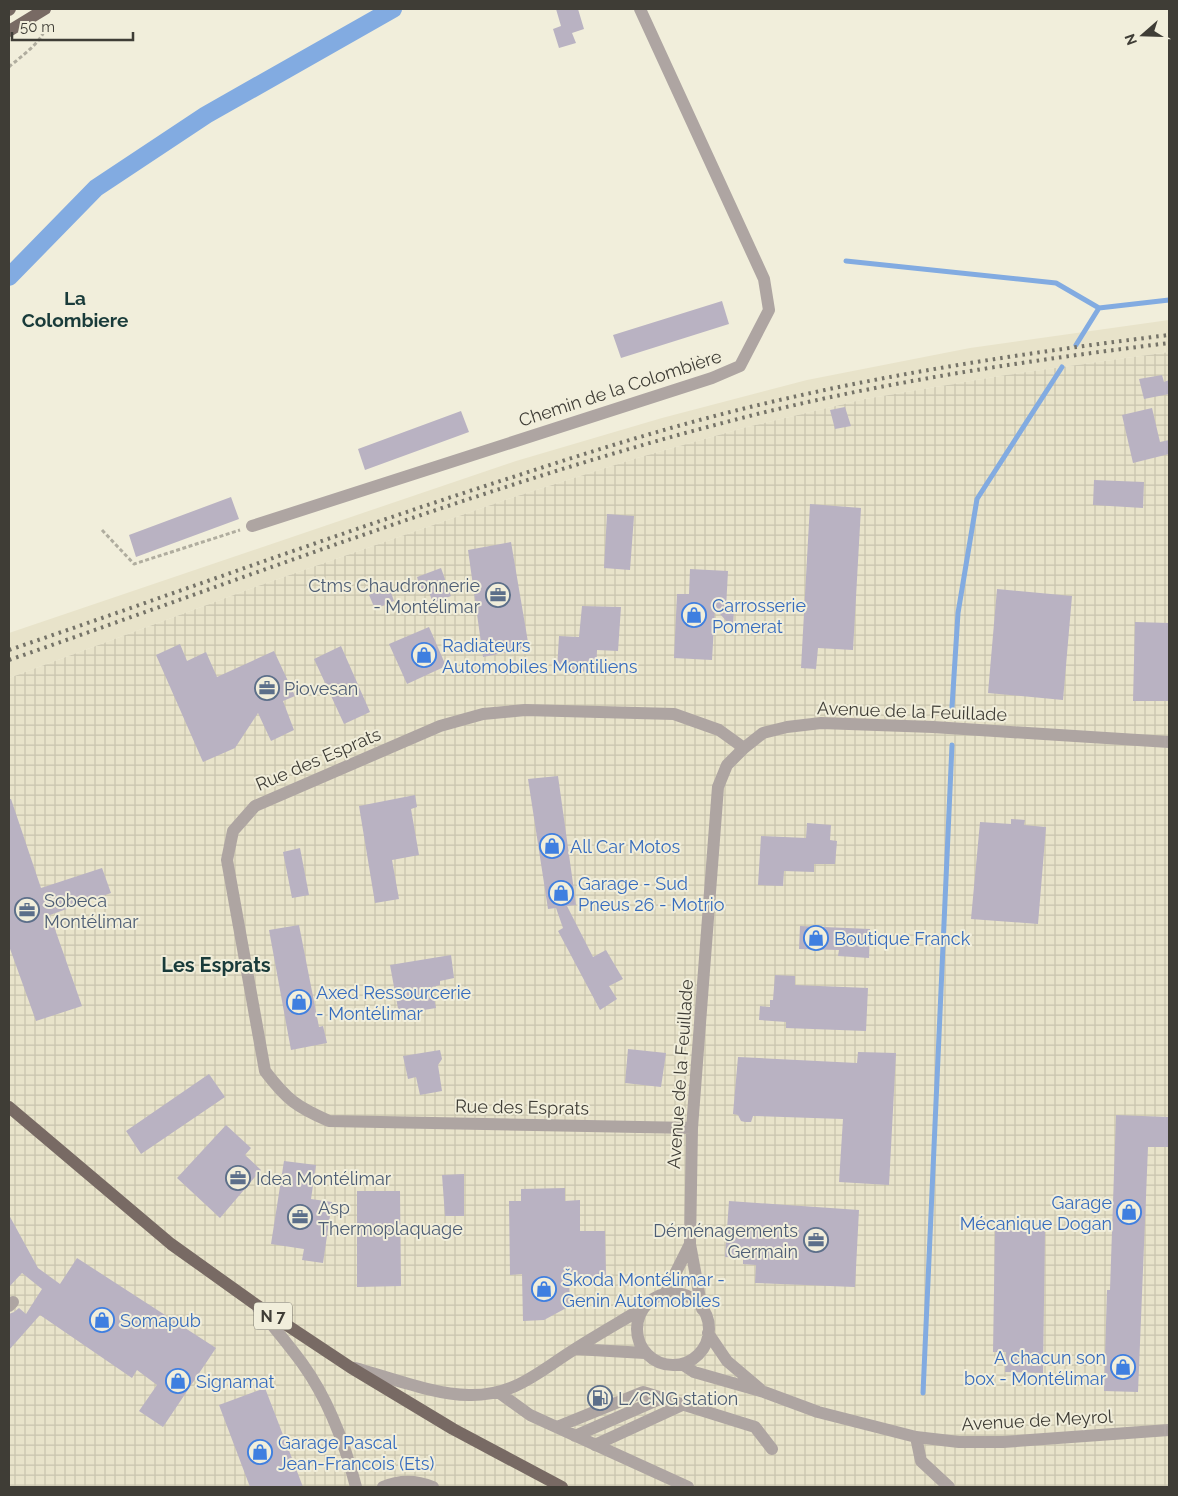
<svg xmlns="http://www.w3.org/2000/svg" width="1178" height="1496" font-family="Raleway,sans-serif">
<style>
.built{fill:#e8e3ca}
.industrial{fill:url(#industrial-grid)}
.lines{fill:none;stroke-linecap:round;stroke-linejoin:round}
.stream{stroke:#82abe1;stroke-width:5}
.canal{stroke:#82abe1;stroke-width:18}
.building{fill:#b9b2c2}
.path{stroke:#b0ad9f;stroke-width:3;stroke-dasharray:4 2.5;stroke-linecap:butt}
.minor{stroke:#aea5a2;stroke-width:12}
.major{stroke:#786a64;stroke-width:12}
.rail{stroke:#757368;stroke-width:4;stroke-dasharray:2.5 5;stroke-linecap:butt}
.labels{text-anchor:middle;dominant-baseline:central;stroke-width:4;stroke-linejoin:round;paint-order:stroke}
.shield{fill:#f1eedb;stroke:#747268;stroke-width:1}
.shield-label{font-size:16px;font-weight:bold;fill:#3f3d36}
.street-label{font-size:18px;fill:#3f3d36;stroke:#f1eedb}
.service-label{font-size:18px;fill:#4e5e75;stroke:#f1eedb;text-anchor:start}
.shop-label{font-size:18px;fill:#366cbe;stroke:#f1eedb;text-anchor:start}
.neighbourhood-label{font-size:19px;font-weight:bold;fill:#193b3a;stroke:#f1eedb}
.quarter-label{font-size:20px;font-weight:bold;fill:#193b3a;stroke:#f1eedb}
</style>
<defs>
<pattern id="industrial-grid" width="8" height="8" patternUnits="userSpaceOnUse" patternTransform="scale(1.25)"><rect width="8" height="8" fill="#e8e3ca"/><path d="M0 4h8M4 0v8" fill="none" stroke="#c8c4ae"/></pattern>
</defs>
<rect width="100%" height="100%" fill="#f1eedb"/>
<path class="built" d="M1169,320V352L1006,375L865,399L747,427L637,458L508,499L258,586L9,678V633L516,461L662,418L807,380L970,348Z"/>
<path class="industrial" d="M1169,352V1487H9V678L258,586L508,499L637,458L747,427L865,399L1006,375Z"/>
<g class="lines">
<path class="stream" d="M846,261L1056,283L1099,308L1169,300
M1076,345L1099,308
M952,707L958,613L977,499L1062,367
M923,1393L952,745"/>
<path class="canal" d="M9,277L96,188L206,115L393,9"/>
</g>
<path class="building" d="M556,9H578L584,29L572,33L576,43L559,48L553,29L561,26Z
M722,301L729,324L621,358L613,335Z
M1162,375L1164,382L1169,380V394L1144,399L1139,379Z
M845,407L851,426L835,429L830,410Z
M1152,408L1160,442L1169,440V454L1133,463L1122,415Z
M461,411L469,432L365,470L358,449Z
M1094,480L1144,482L1143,508L1093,505Z
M231,497L239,519L136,557L129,535Z
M810,504L861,508L853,650L818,648L816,669L801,668Z
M607,514L634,516L630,570L604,568Z
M511,542L529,648L483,657L468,550Z
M441,568L451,596L433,603L429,592L422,594L417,577Z
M690,569L728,571L726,608H734L733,629L715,608L712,660L674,658L677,594H689Z
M389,587L394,601L375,609L369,595Z
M997,589L1072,596L1063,700L988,693Z
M582,606L621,607L618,651L597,650L596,672L557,670L559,636L579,637Z
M1135,622L1169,623V701H1133Z
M429,627L446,666L407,684L389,644Z
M180,644L187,661L206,652L217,677L274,651L295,696L283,701L294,730L271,741L258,713L235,748L203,762L156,655Z
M341,646L370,712L344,724L314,659Z
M558,776L576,905L567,906L593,957L606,950L623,979L609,986L617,999L600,1010L558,931L563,928L556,908L548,909L528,779Z
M415,795L417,807L411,809L419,855L392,860L399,899L375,903L359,806Z
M9,799H11L41,888L102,868L111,893L50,915L82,1006L36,1021L9,946Z
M1011,819L1025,820L1024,825L1046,827L1038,924L971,919L980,822L1011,824Z
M807,823L831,825L830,840L837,841L835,864H814V872L784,871L783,886L758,885L761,836L806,838Z
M300,848L309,895L292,898L283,852Z
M299,925L319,1027L323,1026L327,1043L291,1050L269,930Z
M800,926L870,929L869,958L838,956L839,950L799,949Z
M451,955L454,978L440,981V985L432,987L436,1008L399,1014L390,965Z
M775,975L795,976V985L868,988L866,1031L786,1028V1022L759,1020L760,1006L770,1007V1000H773Z
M628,1049L666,1053L661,1087L625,1083Z
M440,1050L442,1059L438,1065L442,1091L420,1095L416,1077L408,1079L403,1056Z
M858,1052L896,1053L889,1185L839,1182L843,1119L753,1116L751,1122H745L741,1121L738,1115L733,1114L738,1057L857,1063Z
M209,1074L225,1097L141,1154L126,1131Z
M1116,1115L1169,1117V1147H1148L1138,1392L1104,1391L1107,1290H1110Z
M226,1125L251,1148L245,1155L261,1170L220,1218L177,1178Z
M284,1161L316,1165L311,1199L332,1202L323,1263L302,1260L304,1249L271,1244Z
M464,1174V1216H445L442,1175Z
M565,1188V1201L580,1200V1231H605L606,1277H569L570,1306L544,1320L523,1321L522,1274L510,1275L509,1201H521V1189Z
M357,1191H400L401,1286L357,1287Z
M729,1201L859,1210L855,1287L755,1283L756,1265L743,1264V1258L725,1257Z
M9,1215L38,1268L60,1284L77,1258L216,1348L163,1427L139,1411L157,1385L137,1370L132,1378L40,1315L9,1350V1314L14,1312L19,1308L26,1314L42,1289L22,1273L9,1287Z
M995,1230L1045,1231L1043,1373L1005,1372L1006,1352H993Z
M265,1388L303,1487H250L219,1405Z"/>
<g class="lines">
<path class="path" d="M9,67C20,57 47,39 45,24
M102,530L134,564L240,530"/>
<path class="minor" d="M252,526L712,378L740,366L769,310L764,279L640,9
M692,1128L329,1121C297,1107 287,1100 265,1071L227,860L233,831L255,806L440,726L483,714L525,710L674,714L719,730L744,748
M637 1329a36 36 0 1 1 72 0a36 36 0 1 1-72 0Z
M665,1294L690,1244
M9,1306L13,1302
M258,1308C273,1326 288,1344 302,1363C328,1399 345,1444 356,1487
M702,1309L690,1244L692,1128L718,787L727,765L744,748L763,733L787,727L821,723L933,727L1169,742
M708,1333L727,1361L760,1389
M575,1349L645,1353
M682,1364L694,1372L764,1392L818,1412L916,1437L959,1442H1003L1169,1430
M355,1368C388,1377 435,1395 469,1395C515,1396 538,1372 575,1349C597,1335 620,1322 643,1308
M498,1392L530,1415L688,1487
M557,1427L643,1392L755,1427L772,1449
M575,1436L662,1398
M916,1437L921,1461L949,1487
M595,1445L682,1405
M383,1487C399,1480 416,1480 433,1487"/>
<path class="major" d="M9,10L10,9
M9,31L45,9
M9,1107L171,1244L255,1304L350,1367L453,1429L562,1487"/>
<path class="rail" d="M9,650C177,593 344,531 513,477C586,453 659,430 734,411C877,375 1023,353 1169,335
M9,660C249,577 487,484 734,420C875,383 1024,361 1169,343"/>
</g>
<defs>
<symbol id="office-ring" viewBox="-11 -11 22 22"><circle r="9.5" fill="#f1eedb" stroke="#5c6f8a" stroke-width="1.5"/><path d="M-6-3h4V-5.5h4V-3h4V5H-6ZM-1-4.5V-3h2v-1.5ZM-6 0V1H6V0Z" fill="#5c6f8a"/></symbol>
<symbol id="shop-ring" viewBox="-11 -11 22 22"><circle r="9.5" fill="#f1eedb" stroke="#3f7fe0" stroke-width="1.5"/><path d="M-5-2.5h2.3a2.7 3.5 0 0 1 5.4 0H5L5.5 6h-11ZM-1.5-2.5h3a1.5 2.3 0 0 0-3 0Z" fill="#3f7fe0"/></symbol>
<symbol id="fuel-ring" viewBox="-11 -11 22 22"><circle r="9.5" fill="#f1eedb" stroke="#5c6f8a" stroke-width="1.5"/><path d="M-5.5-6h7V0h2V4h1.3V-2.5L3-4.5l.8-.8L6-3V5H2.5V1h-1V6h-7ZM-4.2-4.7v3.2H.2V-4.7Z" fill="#5c6f8a"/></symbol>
</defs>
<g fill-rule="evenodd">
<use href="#office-ring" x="484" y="581" width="28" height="28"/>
<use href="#shop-ring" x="680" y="601" width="28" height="28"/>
<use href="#shop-ring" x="410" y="641" width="28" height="28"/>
<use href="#office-ring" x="253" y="674" width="28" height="28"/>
<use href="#shop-ring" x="538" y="832" width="28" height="28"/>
<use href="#shop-ring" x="547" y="879" width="28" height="28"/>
<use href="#office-ring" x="13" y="896" width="28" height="28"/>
<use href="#shop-ring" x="802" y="924" width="28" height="28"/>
<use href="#shop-ring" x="285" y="988" width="28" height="28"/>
<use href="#office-ring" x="224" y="1164" width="28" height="28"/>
<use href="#shop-ring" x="1115" y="1198" width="28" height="28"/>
<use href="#office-ring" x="286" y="1203" width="28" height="28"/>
<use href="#office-ring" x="802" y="1226" width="28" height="28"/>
<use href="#shop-ring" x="530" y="1275" width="28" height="28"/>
<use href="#shop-ring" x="88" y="1306" width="28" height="28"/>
<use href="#shop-ring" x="1109" y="1353" width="28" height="28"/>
<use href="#shop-ring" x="164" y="1367" width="28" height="28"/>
<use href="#fuel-ring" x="586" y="1384" width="28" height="28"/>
<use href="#shop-ring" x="246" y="1438" width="28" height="28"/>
</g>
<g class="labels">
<rect class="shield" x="254" y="1302.5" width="38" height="27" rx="4"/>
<g class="shield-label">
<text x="273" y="1316">N 7</text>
</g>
<g class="street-label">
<text transform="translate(620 388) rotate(-18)">Chemin de la Colombière</text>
<text transform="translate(912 711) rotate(2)">Avenue de la Feuillade</text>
<text transform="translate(318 759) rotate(-23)">Rue des Esprats</text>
<text transform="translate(680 1074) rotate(-86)">Avenue de la Feuillade</text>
<text transform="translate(522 1107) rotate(1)">Rue des Esprats</text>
<text transform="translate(1037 1420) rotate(-3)">Avenue de Meyrol</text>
</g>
<g class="service-label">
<text x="480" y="585" text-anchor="end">Ctms Chaudronnerie<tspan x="480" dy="21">- Montélimar</tspan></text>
<text x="284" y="688">Piovesan</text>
<text x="44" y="900">Sobeca<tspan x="44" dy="21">Montélimar</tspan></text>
<text x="256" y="1178">Idea Montélimar</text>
<text x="318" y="1207">Asp<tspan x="318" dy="21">Thermoplaquage</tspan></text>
<text x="798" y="1230" text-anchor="end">Déménagements<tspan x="798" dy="21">Germain</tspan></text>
<text x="618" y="1398">L/CNG station</text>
</g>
<g class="shop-label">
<text x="712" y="605">Carrosserie<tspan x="712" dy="21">Pomerat</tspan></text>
<text x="442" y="645">Radiateurs<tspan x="442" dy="21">Automobiles Montiliens</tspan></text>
<text x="570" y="846">All Car Motos</text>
<text x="578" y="883">Garage - Sud<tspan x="578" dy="21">Pneus 26 - Motrio</tspan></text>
<text x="834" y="938">Boutique Franck</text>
<text x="316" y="992">Axed Ressourcerie<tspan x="316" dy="21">- Montélimar</tspan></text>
<text x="1112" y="1202" text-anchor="end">Garage<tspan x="1112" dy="21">Mécanique Dogan</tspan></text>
<text x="562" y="1279">Škoda Montélimar -<tspan x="562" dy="21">Genin Automobiles</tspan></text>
<text x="120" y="1320">Somapub</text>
<text x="1106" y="1357" text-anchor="end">A chacun son<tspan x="1106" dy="21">box - Montélimar</tspan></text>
<text x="196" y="1381">Signamat</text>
<text x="278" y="1442">Garage Pascal<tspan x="278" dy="21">Jean-Francois (Ets)</tspan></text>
</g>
<g class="neighbourhood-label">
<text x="75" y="298">La<tspan x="75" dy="22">Colombiere</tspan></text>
</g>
<g class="quarter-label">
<text x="216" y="965">Les Esprats</text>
</g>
</g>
<rect width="1178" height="1496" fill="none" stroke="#3f3d36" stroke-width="20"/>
<g transform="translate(1143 35) rotate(250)" stroke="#f1eedb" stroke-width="4" paint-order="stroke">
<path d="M0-4L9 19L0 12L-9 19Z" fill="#3f3d36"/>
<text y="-8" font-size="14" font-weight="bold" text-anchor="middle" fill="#3f3d36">N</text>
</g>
<path d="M12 32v8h121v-8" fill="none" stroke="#3f3d36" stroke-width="2.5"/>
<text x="20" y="32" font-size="15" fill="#3f3d36" stroke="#f1eedb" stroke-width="4" paint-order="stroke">50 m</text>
</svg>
